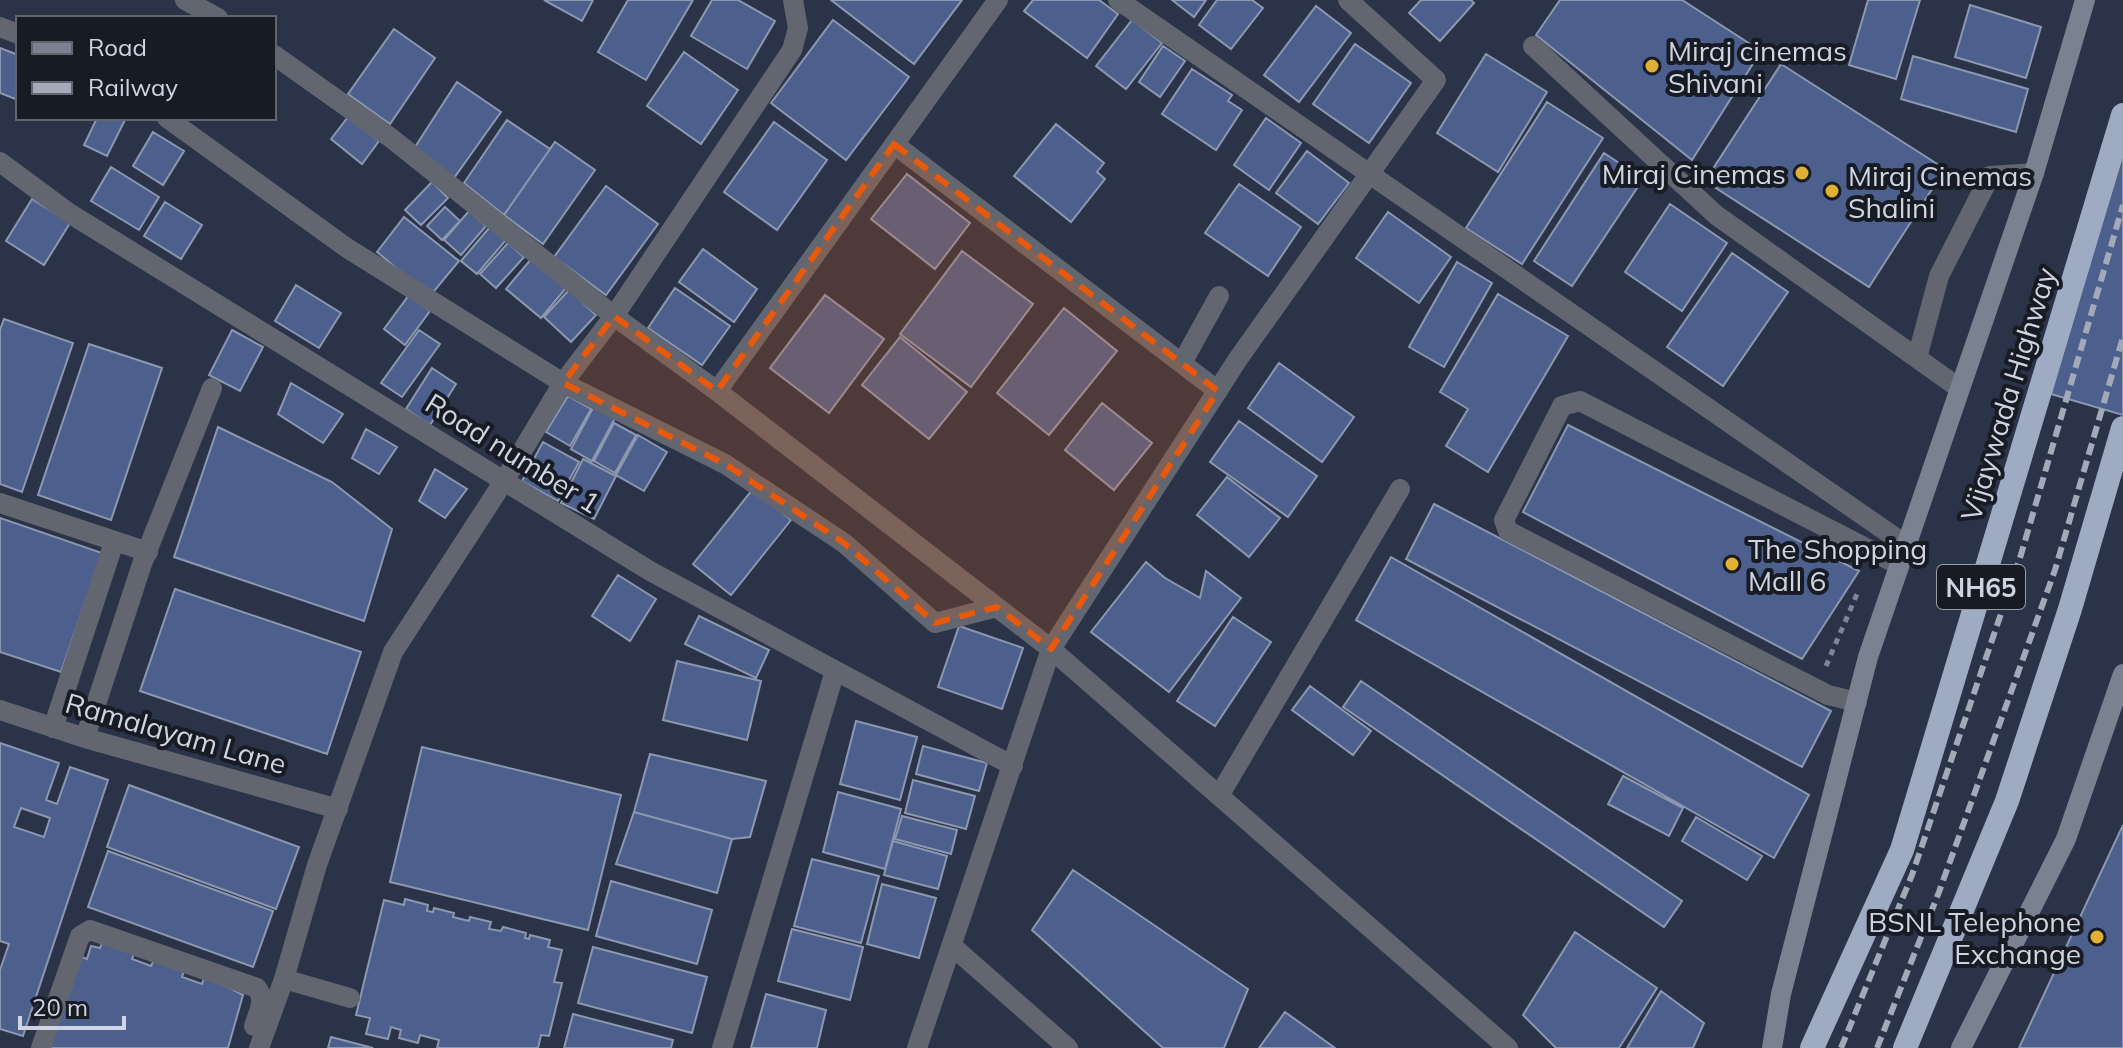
<svg xmlns="http://www.w3.org/2000/svg" width="2123" height="1048" font-family="Mulish,sans-serif">
<style>
.building{fill:#4c5f8d;stroke:#8c97b0;stroke-width:2;fill-rule:evenodd}
.lines{fill:none;stroke-linecap:round;stroke-linejoin:round}
.path{stroke:#7f8797;stroke-width:5;stroke-dasharray:6 6;stroke-linecap:butt}
.lane{stroke:#616670;stroke-width:20}
.street{stroke:#616670;stroke-width:20}
.secondary{stroke:#7a8292;stroke-width:20}
.highway{stroke:#9faac3;stroke-width:24}
.rail{stroke:#a2a9b8;stroke-width:6;stroke-dasharray:12 6;stroke-linecap:butt}
.marked{fill:#e8590c;fill-opacity:0.2;stroke:#e8590c;stroke-width:6;stroke-dasharray:16 10;stroke-linejoin:round}
.poi-dot{fill:#e0b034;stroke:#171b24;stroke-width:3}
.labels{text-anchor:middle;dominant-baseline:central;stroke-width:8;stroke-linejoin:round;paint-order:stroke}
.shield{fill:#171b24;stroke:#979ca8;stroke-width:2}
.shield-label{font-size:26px;font-weight:bold;fill:#ced4e1}
.poi-label{font-size:28px;fill:#ced4e1;stroke:#171b24;text-anchor:start}
.street-label{font-size:28px;fill:#ced4e1;stroke:#171b24}
</style>
<rect width="100%" height="100%" fill="#2a3347"/>
<path class="building" d="M544,0H593L582,21Z
M628,0H693L646,80L598,52Z
M712,0H738L775,21L747,69L691,36Z
M831,0H962L914,64Z
M1033,0H1099L1118,14L1087,58L1024,11Z
M1172,0H1206L1194,17Z
M1217,0H1252L1263,8L1231,49L1199,25Z
M1421,0H1471L1474,3L1440,41L1409,13Z
M1560,0H1682L1761,51L1692,160L1536,35Z
M1868,0H1920L1896,79L1849,65Z
M1970,5L2041,27L2026,78L1955,57Z
M1316,6L1351,33L1299,102L1264,75Z
M833,20L909,77L846,160L771,103Z
M1132,20L1162,43L1126,89L1096,66Z
M394,29L435,58L390,124L348,94Z
M1355,44L1411,83L1369,143L1313,104Z
M1163,46L1185,61L1160,97L1139,82Z
M0,48L18,55V100L0,93Z
M684,52L738,90L701,144L647,106Z
M1486,54L1547,92L1498,172L1437,133Z
M1913,56L2028,89L2016,132L1901,99Z
M1781,64L1945,169L1869,287L1705,181Z
M1192,69L1232,95L1228,101L1242,110L1216,150L1162,114Z
M457,82L501,112L454,178L415,147Z
M1547,102L1603,138L1522,264L1466,228Z
M348,117L379,141L362,164L331,139Z
M97,118L125,120L107,156L84,145Z
M1266,118L1301,143L1269,190L1234,165Z
M507,120L550,149L504,215L464,183Z
M774,122L827,160L777,230L724,192Z
M1056,124L1104,163L1097,172L1105,179L1071,222L1014,176Z
M153,132L184,151L163,185L133,166Z
M555,142L595,170L543,244L504,215Z
M2123,150V415L2051,394Z
M1307,151L1349,183L1318,224L1276,193Z
M1604,153L1643,179L1572,286L1534,261Z
M111,167L159,197L139,230L91,201Z
M907,174L970,223L935,269L871,219Z
M432,182L448,198L421,225L405,210Z
M1239,184L1301,227L1268,276L1205,233Z
M606,186L658,224L606,295L554,257Z
M32,199L70,223L44,265L6,241Z
M165,202L202,225L181,259L144,236Z
M1670,204L1727,243L1682,311L1625,272Z
M445,207L460,221L442,240L427,226Z
M469,211L486,226L461,255L444,240Z
M1388,212L1451,257L1419,303L1356,258Z
M404,217L459,261L430,296L377,252Z
M490,227L506,240L477,274L461,261Z
M508,243L524,257L496,288L480,274Z
M703,249L757,289L734,322L679,282Z
M962,251L1033,304L971,387L900,334Z
M1732,253L1788,292L1723,386L1667,347Z
M532,258L566,288L541,318L506,289Z
M1457,262L1492,283L1444,367L1409,347Z
M296,285L341,313L319,348L275,321Z
M675,288L730,326L702,365L648,328Z
M569,290L596,315L571,342L544,317Z
M1498,294L1568,336L1488,472L1446,446L1468,409L1440,392Z
M409,295L430,311L405,345L384,329Z
M825,295L884,339L829,413L770,368Z
M1064,308L1117,351L1049,435L997,393Z
M4,319L73,343L22,492L0,484V330Z
M232,330L263,347L240,391L209,375Z
M419,330L440,344L402,397L381,383Z
M900,337L967,392L929,439L862,385Z
M89,344L162,368L111,520L38,495Z
M1279,363L1354,417L1322,462L1248,408Z
M432,368L456,384L430,425L406,409Z
M291,383L343,414L323,443L278,414Z
M568,396L591,409L570,446L546,432Z
M1102,403L1152,443L1114,490L1065,450Z
M594,406L615,418L592,461L571,449Z
M1239,421L1317,476L1288,517L1210,462Z
M614,423L636,435L615,473L594,461Z
M1568,425L1859,571L1802,659L1523,512Z
M218,427L332,482L392,529L364,621L174,557Z
M366,429L397,447L379,474L352,458Z
M638,435L667,452L644,491L616,475Z
M543,442L579,462L558,501L522,481Z
M583,459L616,476L594,519L561,503Z
M435,469L467,489L445,518L419,501Z
M1227,477L1280,518L1249,557L1197,515Z
M753,489L791,520L731,595L693,564Z
M1434,504L1831,711L1802,767L1406,559Z
M0,518L102,553L61,672L0,652Z
M1391,557L1809,795L1774,858L1356,620Z
M1146,562L1165,578L1200,598L1206,571L1241,598L1169,692L1091,632Z
M618,575L656,599L630,641L592,616Z
M175,589L361,652L327,754L140,691Z
M699,616L769,650L756,678L685,644Z
M1233,617L1271,642L1215,726L1177,701Z
M959,626L1023,648L1002,709L938,687Z
M677,661L761,681L747,740L663,720Z
M1361,681L1682,901L1664,927L1343,707Z
M1310,686L1371,731L1353,755L1292,710Z
M856,721L917,737L900,800L840,784Z
M0,743L59,763L46,800L57,804L70,767L108,780L23,1036L0,1029V970L9,944L0,941ZM21,808L50,818L44,837L14,827Z
M923,746L987,763L979,791L916,774Z
M422,747L621,795L588,930L390,882Z
M650,754L766,781L750,837L732,839L634,812Z
M1623,776L1683,808L1669,836L1608,804Z
M913,780L975,796L966,829L905,813Z
M129,785L299,847L276,909L107,847Z
M838,792L901,809L885,869L823,852Z
M634,812L732,839L717,893L616,864Z
M902,816L957,830L951,854L895,839Z
M1696,817L1762,856L1747,880L1682,841Z
M2123,825V1048H2019Z
M893,841L947,856L938,889L884,875Z
M108,851L273,911L253,967L88,907Z
M812,859L879,876L861,943L794,926Z
M1073,870L1248,989L1224,1048H1163L1032,930Z
M611,881L712,910L697,964L596,936Z
M882,884L936,898L919,958L867,944Z
M405,899L428,905L427,911L433,912L434,908L454,913L453,917L469,921L470,917L491,922L489,929L501,931L503,927L526,933L525,938L529,939L530,935L550,940L548,947L562,950L554,982L562,983L549,1036L541,1035L538,1048H437L439,1040L420,1035L418,1043L399,1038L401,1030L391,1027L388,1039L366,1034L370,1018L356,1015L384,900L404,905Z
M792,929L863,947L850,1000L778,981Z
M1575,932L1657,988L1619,1048H1556L1523,1015Z
M103,940L135,951L132,959L151,966L155,958L185,969L182,977L202,984L205,975L243,995L228,1048H47L75,955L87,959L91,946L100,948Z
M593,947L707,977L692,1033L578,1003Z
M1661,991L1704,1023L1693,1048H1627Z
M766,994L826,1010L817,1048H751Z
M1285,1012L1335,1048H1259Z
M573,1014L673,1040L671,1048H564Z
M331,1037L373,1048H328Z"/>
<g class="lines">
<path class="path" d="M1826,666L1857,594"/>
<path class="lane" d="M1533,46L1716,215L1959,388
M1917,358L1939,276L1990,176L2034,173
M1182,363L1219,296
M1857,702L1828,695L1508,531L1504,520L1562,406L1580,401L1899,565
M1219,796L1400,489"/>
<path class="street" d="M185,0L218,18
M1118,0L1906,545
M0,27L18,34
M274,55L391,138L614,316L717,391L1051,649L1508,1048
M167,118L347,248L563,383L725,464L844,543L935,623L997,607
M894,144L1218,391
M0,162L69,213L650,571L1013,766
M717,391L998,0
M0,503L148,552
M0,710L85,738L338,809
M53,728L114,542
M85,738L142,564L212,388
M952,946L1068,1048
M284,979L350,998
M41,1048L80,936L90,930L257,988C266,1000 258,1013 254,1026
M259,1048L284,979L317,865L393,652L504,481L563,383L614,316L792,50L798,28L793,0
M722,1048L835,671
M917,1048L1051,649L1238,359L1436,80L1348,0"/>
<path class="secondary" d="M1772,1048L1781,994L1868,657L2034,173L2085,0
M1961,1048L2066,839L2123,674"/>
<path class="highway" d="M1812,1048L1902,850L2123,115
M1905,1048L2007,801L2070,609L2123,428"/>
<path class="rail" d="M1841,1048L1912,875L2020,558L2123,205
M1877,1048L1939,892L2055,570L2123,337"/>
</g>
<path class="marked" d="M894,144L1218,391L1051,649L997,607L935,623L844,543L725,464L563,383L614,316L717,391Z"/>
<g class="poi-dot">
<circle cx="1652" cy="66" r="8"/>
<circle cx="1802" cy="173" r="8"/>
<circle cx="1832" cy="191" r="8"/>
<circle cx="1732" cy="564" r="8"/>
<circle cx="2097" cy="937" r="8"/>
</g>
<g class="labels">
<rect class="shield" x="1937" y="565" width="88" height="44" rx="6"/>
<g class="shield-label">
<text x="1981" y="587">NH65</text>
</g>
<g class="poi-label">
<text x="1668" y="50">Miraj cinemas<tspan x="1668" dy="32">Shivani</tspan></text>
<text x="1786" y="173" text-anchor="end">Miraj Cinemas</text>
<text x="1848" y="175">Miraj Cinemas<tspan x="1848" dy="32">Shalini</tspan></text>
<text x="1748" y="548">The Shopping<tspan x="1748" dy="32">Mall 6</tspan></text>
<text x="2081" y="921" text-anchor="end">BSNL Telephone<tspan x="2081" dy="32">Exchange</tspan></text>
</g>
<g class="street-label">
<text transform="translate(2008 394) rotate(-73)">Vijaywada Highway</text>
<text transform="translate(513 453) rotate(32)">Road number 1</text>
<text transform="translate(176 733) rotate(16)">Ramalayam Lane</text>
</g>
</g>
<rect x="16" y="16" width="260" height="104" fill="#171b24" stroke="#606570" stroke-width="2"/>
<rect x="32" y="42" width="40" height="12" fill="#7a8292" stroke="#606570" stroke-width="2"/>
<text x="88" y="56" font-size="24" fill="#ced4e1">Road</text>
<rect x="32" y="82" width="40" height="12" fill="#a2a9b8" stroke="#606570" stroke-width="2"/>
<text x="88" y="96" font-size="24" fill="#ced4e1">Railway</text>
<path d="M20 1016v12h104v-12" fill="none" stroke="#ced4e1" stroke-width="4"/>
<text x="32" y="1016" font-size="24" fill="#ced4e1" stroke="#171b24" stroke-width="6" paint-order="stroke">20 m</text>
</svg>
